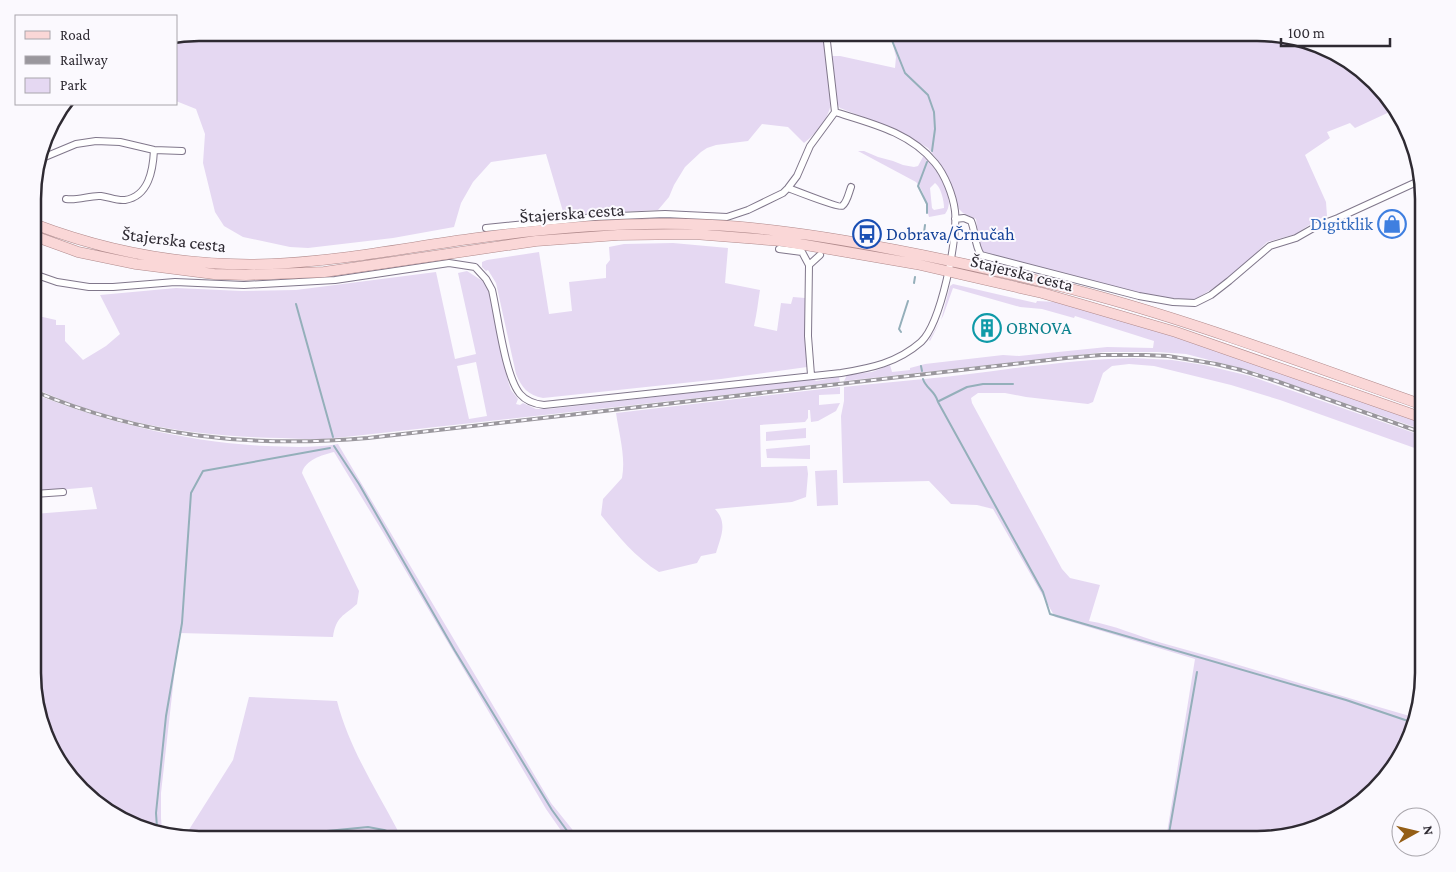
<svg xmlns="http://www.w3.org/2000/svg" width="1456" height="872" font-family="'Crimson Pro',serif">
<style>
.green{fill:#e5d8f2;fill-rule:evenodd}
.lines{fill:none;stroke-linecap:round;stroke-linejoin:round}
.stream{stroke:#94afba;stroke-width:2}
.street-casing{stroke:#80778b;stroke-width:8}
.primary-casing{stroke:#b08a8c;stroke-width:11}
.street{stroke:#fff;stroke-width:6}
.primary{stroke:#fad7d7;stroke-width:10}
.rail-casing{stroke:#9a979d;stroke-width:4}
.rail{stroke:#fbf9fe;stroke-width:2;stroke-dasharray:5.5;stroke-linecap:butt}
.labels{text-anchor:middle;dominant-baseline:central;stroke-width:4;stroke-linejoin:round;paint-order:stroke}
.street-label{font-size:18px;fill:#2e2a32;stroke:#fbf9fe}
.shop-label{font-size:18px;fill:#366cbe;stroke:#fbf9fe;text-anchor:end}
.transit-label{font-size:18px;fill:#164399;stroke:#fbf9fe;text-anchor:start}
.culture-label{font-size:18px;fill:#0d838f;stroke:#fbf9fe;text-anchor:start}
.rim{fill:none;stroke:#2e2a32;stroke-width:2.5}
</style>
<rect width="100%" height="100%" fill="#fbf9fe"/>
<path class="green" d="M199,33H823L832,98C830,117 819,131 804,143L788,127L762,124L748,141L716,145L707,148L701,152L685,167L674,185L669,197L658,210L564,215L546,154L491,162L473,182L461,203L454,227L393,238L308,248L290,247L243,237L224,226L215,212L203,163L205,134L196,109L176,101V37Z
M890,33H1257L1340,55L1396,109L1355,128L1350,123L1327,132L1330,138L1305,155L1326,202L1327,216L1315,221L1296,234L1267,242L1241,268L1220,284L1194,300L1152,296L983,252L979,242L976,219L963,213L959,209L948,179L939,162L928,148L899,131L840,108L838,105L832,56H840L895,68L896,57Z
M858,151H864L878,157L893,161L903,165L914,167L918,166L924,155C935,168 958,198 945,214L929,217C925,204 926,193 916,182ZM935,183C941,187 944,201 944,208L934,210L932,208L930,188Z
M673,243L728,248L725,283L760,290C758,302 757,313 754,326L777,331L781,303L791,304L793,297L805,298L807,367L721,379L543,398C528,395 522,388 516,374L496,283L488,270L486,271L482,267V262L487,260L539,252L549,314L572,311L569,282L606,278V265L610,260L609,247L624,244Z
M467,271L484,282L489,289L508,381L511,390L518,399L516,404L520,405L523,403L536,409H549L813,379L816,381L839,377L840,382L336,438C318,440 300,439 282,438C198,437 111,424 34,388V315L56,320V325H65V341L83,360L106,346L120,334L100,295L176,288L242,291L296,290L436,272L455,359L476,354L458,273ZM476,362L487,416L469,419L457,366Z
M953,284L1036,303L1037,301L1056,302L1167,334L1423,423V430L1255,372L1186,354L1157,352H1105L844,381L847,375L872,372L890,365L892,372L910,370V368L925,364L1003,355L1019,356L1107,347L1153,348L1154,341L1075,316L1074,318L1042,309L1020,307L953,288L943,316L930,341L929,340L941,320L950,286Z
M1134,358L1172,360L1204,365L1250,376L1423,436V451L1280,400L1231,385L1154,366L1129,364L1112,366L1103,373L1093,402L1088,404L1026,397L1005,393H978L971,398L972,403L1062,569L1070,578L1100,585L1089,621C1114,625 1138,636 1162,643C1246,666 1329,693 1413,717L1401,756L1340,817L1267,839H1166L1195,659L1055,617L993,509L977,505L951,504L929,481L843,483L841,416L844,401V387C899,381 954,377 1008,369C1050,364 1091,359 1134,358Z
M840,387V394L819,395V405L840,403L836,411L818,421L811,422L810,410H808V418L805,422L760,425L761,467L807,466L808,474L806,497L792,502L715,509C728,523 721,536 716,553L701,556L697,563L659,572C635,557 619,537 601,515L603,499L622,478C626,457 619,434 616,413Z
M34,394C109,423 186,442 266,446C290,447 315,448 338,444L551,803L580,839H567L546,809L384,534L334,452C322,455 305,460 302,473L359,591L357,604C344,616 336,616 333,637L179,633L161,793V818L162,830L116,817L60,765L34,694V514L97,509L92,487L34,492Z
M806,428V438L766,441V432Z
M810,445V459L767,458L766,449Z
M837,470L838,505L817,506L815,471Z
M249,697L337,701C349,748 376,789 398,831L424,839H199L185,836L233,760Z"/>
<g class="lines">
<path class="stream" d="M889,33L905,73L928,95L934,112L935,129L932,151
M927,213V204L918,186L927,162
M923,240L925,225
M914,283L915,277
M296,304L333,437
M901,332L899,329L908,301
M921,366L922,371
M923,379C926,389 935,390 938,402L1043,592L1050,614L1346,700L1411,722
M939,401L967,387L983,384H1013
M334,446L359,484L455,651L552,810L573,839
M157,828L156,813L166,716L182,623L191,493L203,471L330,448
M267,839L296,834L368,827L384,830L408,839
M1168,839L1197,672"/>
<defs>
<path id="street" d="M826,33L835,112
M40,159L76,144L96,141L120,142L154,150L182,151
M788,188C796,191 839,208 842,206C847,203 849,192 851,187
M66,199C78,201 90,195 101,196C109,197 117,201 125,200C149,196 153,170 154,150
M955,219L964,218L971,221C976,233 974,244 981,255L1139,296L1173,302L1195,303L1211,295L1229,281L1270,246L1296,238L1317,226L1338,218L1421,180
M779,249L802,252L809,265
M34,274L57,282L89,287H113L175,282L244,285L335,280L449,263L475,267L486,279L492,290C498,316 505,376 520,394C526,401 535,404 544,405L841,373C871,368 897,363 921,342C941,323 958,239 955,211C953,195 945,175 935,163C910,132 870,123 835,112L810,146L797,176L788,188L783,193L748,210L727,217L665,214L595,217L486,228
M811,375L808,336L809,265L820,255
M34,494L63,492"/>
<path id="primary" d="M34,224C110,253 191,267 272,264C341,261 409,247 477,238C555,227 633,221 712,225C774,228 835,238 896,250C969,264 1041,280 1112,300C1217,330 1320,369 1423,405
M34,236L78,252L136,264L214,274L246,275L324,272L536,241L618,235L694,234L782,241L916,264L1042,293L1176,332L1423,418"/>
</defs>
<use href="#street" class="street-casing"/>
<use href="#primary" class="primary-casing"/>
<use href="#street" class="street"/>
<use href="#primary" class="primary"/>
<defs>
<path id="rail" d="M34,391C143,437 251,448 368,438L1066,358L1101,355H1145L1168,356L1216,364L1241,370L1276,381L1423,433"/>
</defs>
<use href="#rail" class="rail-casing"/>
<use href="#rail" class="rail"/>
</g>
<defs>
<symbol id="shop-ring" viewBox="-11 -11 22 22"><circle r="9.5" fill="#fbf9fe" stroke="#3f7fe0" stroke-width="1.5"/><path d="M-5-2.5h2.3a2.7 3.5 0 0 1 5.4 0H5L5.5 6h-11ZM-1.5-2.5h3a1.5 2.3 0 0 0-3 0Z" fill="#3f7fe0"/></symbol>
<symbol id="bus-ring" viewBox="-11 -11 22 22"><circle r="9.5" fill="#fbf9fe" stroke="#1a4fb4" stroke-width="1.5"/><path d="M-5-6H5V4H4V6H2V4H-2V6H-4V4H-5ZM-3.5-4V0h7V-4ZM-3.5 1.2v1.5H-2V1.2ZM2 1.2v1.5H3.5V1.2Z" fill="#1a4fb4"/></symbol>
<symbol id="building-ring" viewBox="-11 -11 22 22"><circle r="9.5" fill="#fbf9fe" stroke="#0f9aa8" stroke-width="1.5"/><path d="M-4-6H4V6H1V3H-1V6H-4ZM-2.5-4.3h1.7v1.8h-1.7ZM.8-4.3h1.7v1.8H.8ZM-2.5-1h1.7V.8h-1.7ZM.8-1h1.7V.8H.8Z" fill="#0f9aa8"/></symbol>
</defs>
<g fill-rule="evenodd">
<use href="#shop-ring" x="1376" y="208" width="32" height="32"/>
<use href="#bus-ring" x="851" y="218" width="32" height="32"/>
<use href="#building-ring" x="971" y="312" width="32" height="32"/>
</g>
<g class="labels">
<g class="street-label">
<text transform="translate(572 213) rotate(-4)">Štajerska cesta</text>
<text transform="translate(174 240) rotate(7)">Štajerska cesta</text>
<text transform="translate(1022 273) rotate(14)">Štajerska cesta</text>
</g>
<g class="shop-label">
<text x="1373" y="224">Digitklik</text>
</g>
<g class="transit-label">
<text x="886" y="234">Dobrava/Črnučah</text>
</g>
<g class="culture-label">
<text x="1006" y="328">OBNOVA</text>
</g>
</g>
<path d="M0 0H1456V872H0ZM199 41H1257A158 158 0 0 1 1415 199V673A158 158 0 0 1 1257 831H199A158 158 0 0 1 41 673V199A158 158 0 0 1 199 41Z" fill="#fbf9fe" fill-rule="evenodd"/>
<path class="rim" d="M199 41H1257A158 158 0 0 1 1415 199V673A158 158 0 0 1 1257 831H199A158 158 0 0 1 41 673V199A158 158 0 0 1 199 41Z"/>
<rect x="15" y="15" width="162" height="90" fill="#fbf9fe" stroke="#a9a6ac"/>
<rect x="25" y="31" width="25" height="8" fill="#fad7d7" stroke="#a9a6ac"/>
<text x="60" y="40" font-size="15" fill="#2e2a32">Road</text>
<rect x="25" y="56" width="25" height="8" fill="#9a979d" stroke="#a9a6ac"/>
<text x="60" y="65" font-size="15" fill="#2e2a32">Railway</text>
<rect x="25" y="78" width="25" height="15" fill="#e5d8f2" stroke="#a9a6ac"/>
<text x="60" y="90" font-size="15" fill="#2e2a32">Park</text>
<g transform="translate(1416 832) rotate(82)"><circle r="24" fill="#fbf9fe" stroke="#a9a6ac"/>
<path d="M0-4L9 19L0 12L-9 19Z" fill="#945e16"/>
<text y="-8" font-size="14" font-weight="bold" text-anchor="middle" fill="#2e2a32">N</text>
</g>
<path d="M1281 38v8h109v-8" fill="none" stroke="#2e2a32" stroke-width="2.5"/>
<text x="1288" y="38" font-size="15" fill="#2e2a32" stroke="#fbf9fe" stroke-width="4" paint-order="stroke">100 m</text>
</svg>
